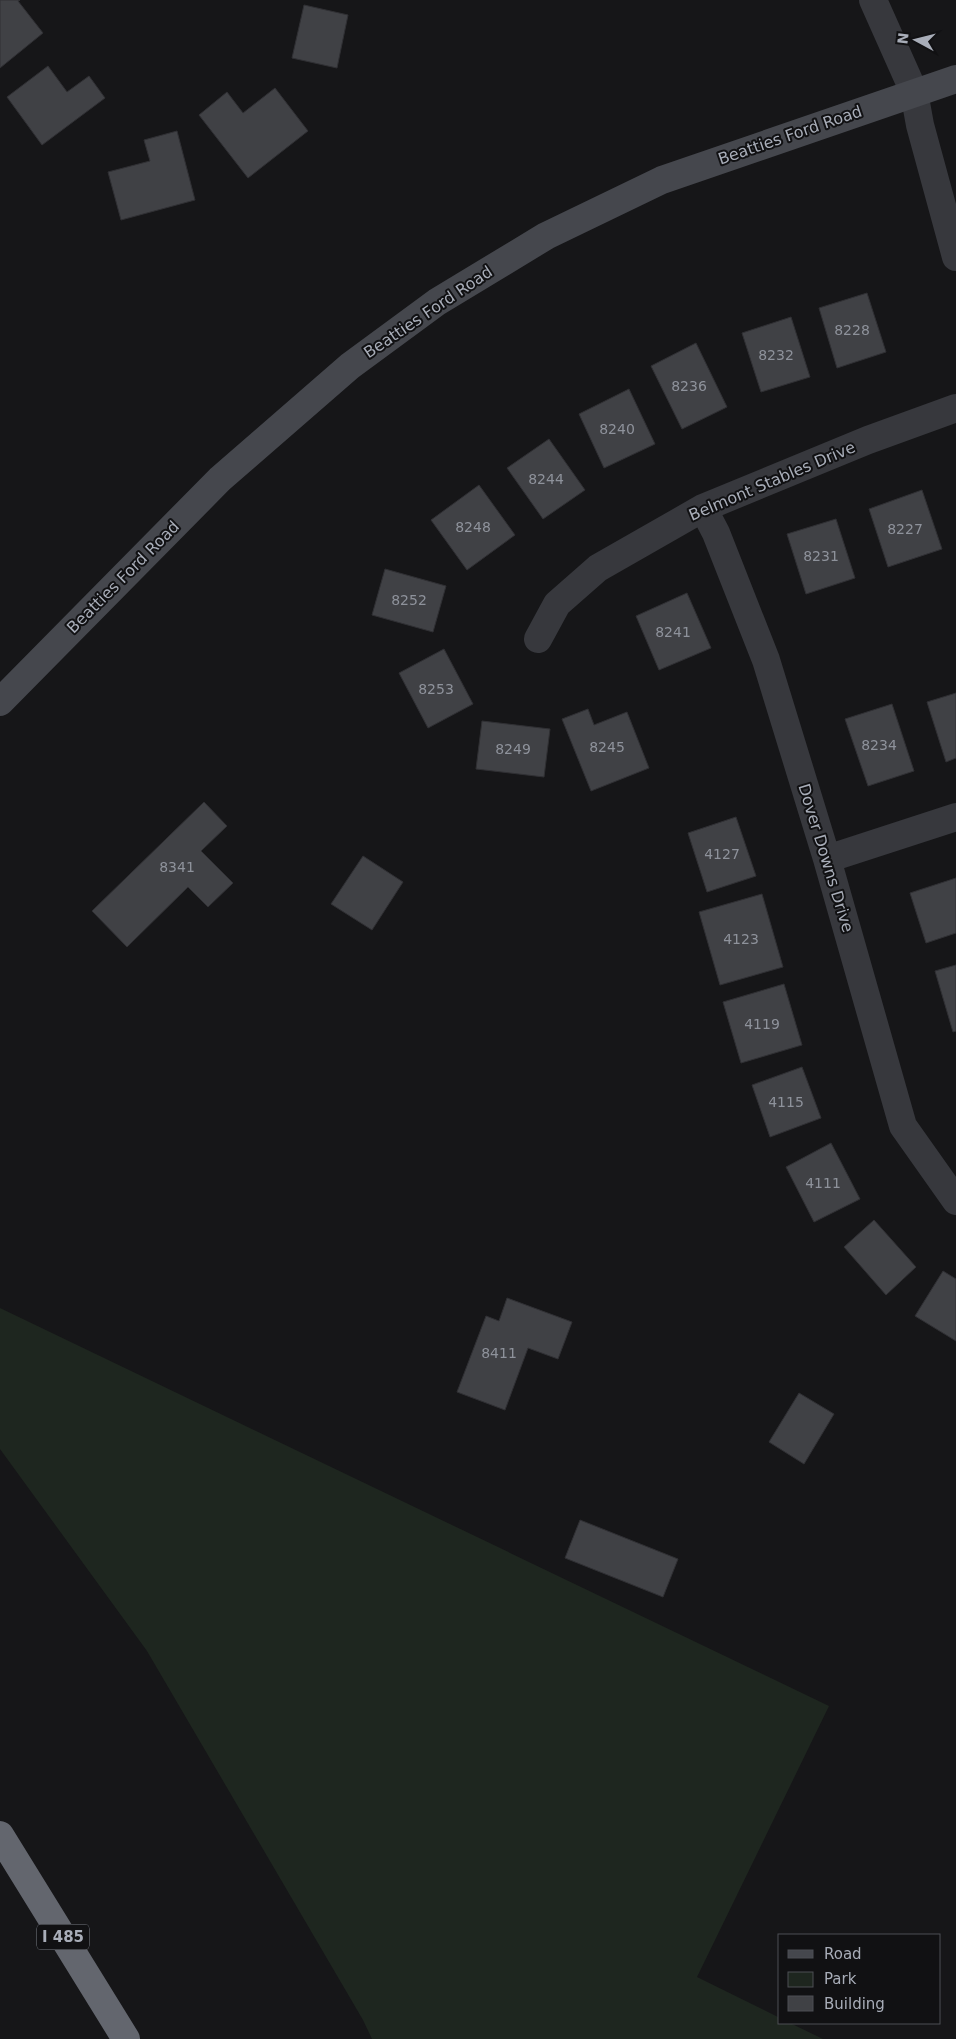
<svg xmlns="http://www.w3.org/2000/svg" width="956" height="2039" font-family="'DejaVu Sans',sans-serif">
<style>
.green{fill:#1e261f}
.building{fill:#404145;stroke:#303034}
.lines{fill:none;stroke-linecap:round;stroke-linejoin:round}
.street{stroke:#37383d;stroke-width:28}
.secondary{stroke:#45474d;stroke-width:28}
.highway{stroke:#63666e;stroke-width:28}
.labels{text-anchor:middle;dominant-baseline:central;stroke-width:4;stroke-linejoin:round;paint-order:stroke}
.number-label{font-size:14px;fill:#8e929b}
.shield{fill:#111113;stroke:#7b7e86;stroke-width:1}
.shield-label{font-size:15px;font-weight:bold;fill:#a8adb8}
.street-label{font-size:16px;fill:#a8adb8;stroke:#111113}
</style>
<rect width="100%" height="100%" fill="#161618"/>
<path class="green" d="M0,1308L829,1706L697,1977L780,2018V2023H790L823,2039H372L363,2020L147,1651L0,1449Z"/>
<path class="building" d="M0,0H20L18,1L43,33L0,68Z
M304,5L348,15L337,68L292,58Z
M48,66L67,92L89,76L105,98L42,145L7,97Z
M275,88L308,131L248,178L199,115L227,92L243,113Z
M177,131L195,200L121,220L108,172L150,161L144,140Z
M867,293L886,352L837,368L819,308Z
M791,317L810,377L761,392L742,333Z
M696,343L727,407L682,429L651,366Z
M629,389L655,444L604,468L579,414Z
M549,439L585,490L543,519L507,468Z
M479,485L515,535L467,570L431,520Z
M922,490L942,549L888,567L869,509Z
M836,519L855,578L806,594L787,534Z
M385,569L446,586L433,632L372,615Z
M687,593L711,648L659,670L636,616Z
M444,649L473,704L428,728L399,673Z
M956,693V758L946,762L927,702Z
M892,704L914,771L868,786L845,719Z
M588,709L594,725L627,712L649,768L591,791L562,719Z
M482,721L550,729L544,777L476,769Z
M204,802L227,826L201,851L233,883L208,907L188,887L127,947L92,911Z
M736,817L756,876L707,892L688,833Z
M363,856L403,882L372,930L331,904Z
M956,878V933L926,943L910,893Z
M762,894L783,967L720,985L699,912Z
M956,965V1031L953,1032L935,971Z
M784,984L802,1045L741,1063L723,1002Z
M802,1067L821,1118L770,1137L752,1085Z
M831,1143L860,1199L814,1222L786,1167Z
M874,1220L916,1267L886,1295L844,1247Z
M943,1271L956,1279V1341L915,1316Z
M507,1298L572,1322L558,1359L528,1348L505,1410L457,1392L486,1316L499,1321Z
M799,1393L834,1414L804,1464L769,1442Z
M580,1520L678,1559L663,1597L565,1558Z"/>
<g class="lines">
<path class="street" d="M873,0L914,92L920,125L956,257
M703,508L716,533L766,660L827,859L903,1126L956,1201
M538,639L557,604L598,568L703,508L868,440L956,408
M827,859L956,817"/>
<path class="secondary" d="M0,702L220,479L350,366L437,302L546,236L662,180L956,79"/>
<path class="highway" d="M0,1835L126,2039"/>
</g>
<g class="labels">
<g class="number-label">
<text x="852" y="330">8228</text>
<text x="776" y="355">8232</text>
<text x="689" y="386">8236</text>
<text x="617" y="429">8240</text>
<text x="546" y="479">8244</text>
<text x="473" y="527">8248</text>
<text x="905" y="529">8227</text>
<text x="821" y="556">8231</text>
<text x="409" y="600">8252</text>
<text x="673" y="632">8241</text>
<text x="436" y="689">8253</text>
<text x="879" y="745">8234</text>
<text x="607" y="747">8245</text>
<text x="513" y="749">8249</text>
<text x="722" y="854">4127</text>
<text x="177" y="867">8341</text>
<text x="741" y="939">4123</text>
<text x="762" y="1024">4119</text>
<text x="786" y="1102">4115</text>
<text x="823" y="1183">4111</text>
<text x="499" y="1353">8411</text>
</g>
<rect class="shield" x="37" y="1924.5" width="52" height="25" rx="4"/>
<g class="shield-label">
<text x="63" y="1937">I 485</text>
</g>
<g class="street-label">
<text transform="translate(790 135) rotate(-19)">Beatties Ford Road</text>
<text transform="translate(428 312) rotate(-34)">Beatties Ford Road</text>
<text transform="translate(772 481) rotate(-23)">Belmont Stables Drive</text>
<text transform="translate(123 577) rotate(-45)">Beatties Ford Road</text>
<text transform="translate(826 858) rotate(73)">Dover Downs Drive</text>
</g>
</g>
<rect x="778" y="1934" width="162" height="90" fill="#111113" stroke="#4d4f55"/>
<rect x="788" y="1950" width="25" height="8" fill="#45474d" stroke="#4d4f55"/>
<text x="824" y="1959" font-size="15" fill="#a8adb8">Road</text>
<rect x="788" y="1972" width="25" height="15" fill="#1e261f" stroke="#4d4f55"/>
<text x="824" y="1984" font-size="15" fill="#a8adb8">Park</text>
<rect x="788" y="1996" width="25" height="15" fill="#404145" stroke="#4d4f55"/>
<text x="824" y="2009" font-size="15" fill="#a8adb8">Building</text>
<g transform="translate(916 40) rotate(277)" stroke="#111113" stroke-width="4" paint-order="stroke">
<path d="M0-4L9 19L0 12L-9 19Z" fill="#a8adb8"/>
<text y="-8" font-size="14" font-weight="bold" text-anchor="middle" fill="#a8adb8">N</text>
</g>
</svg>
